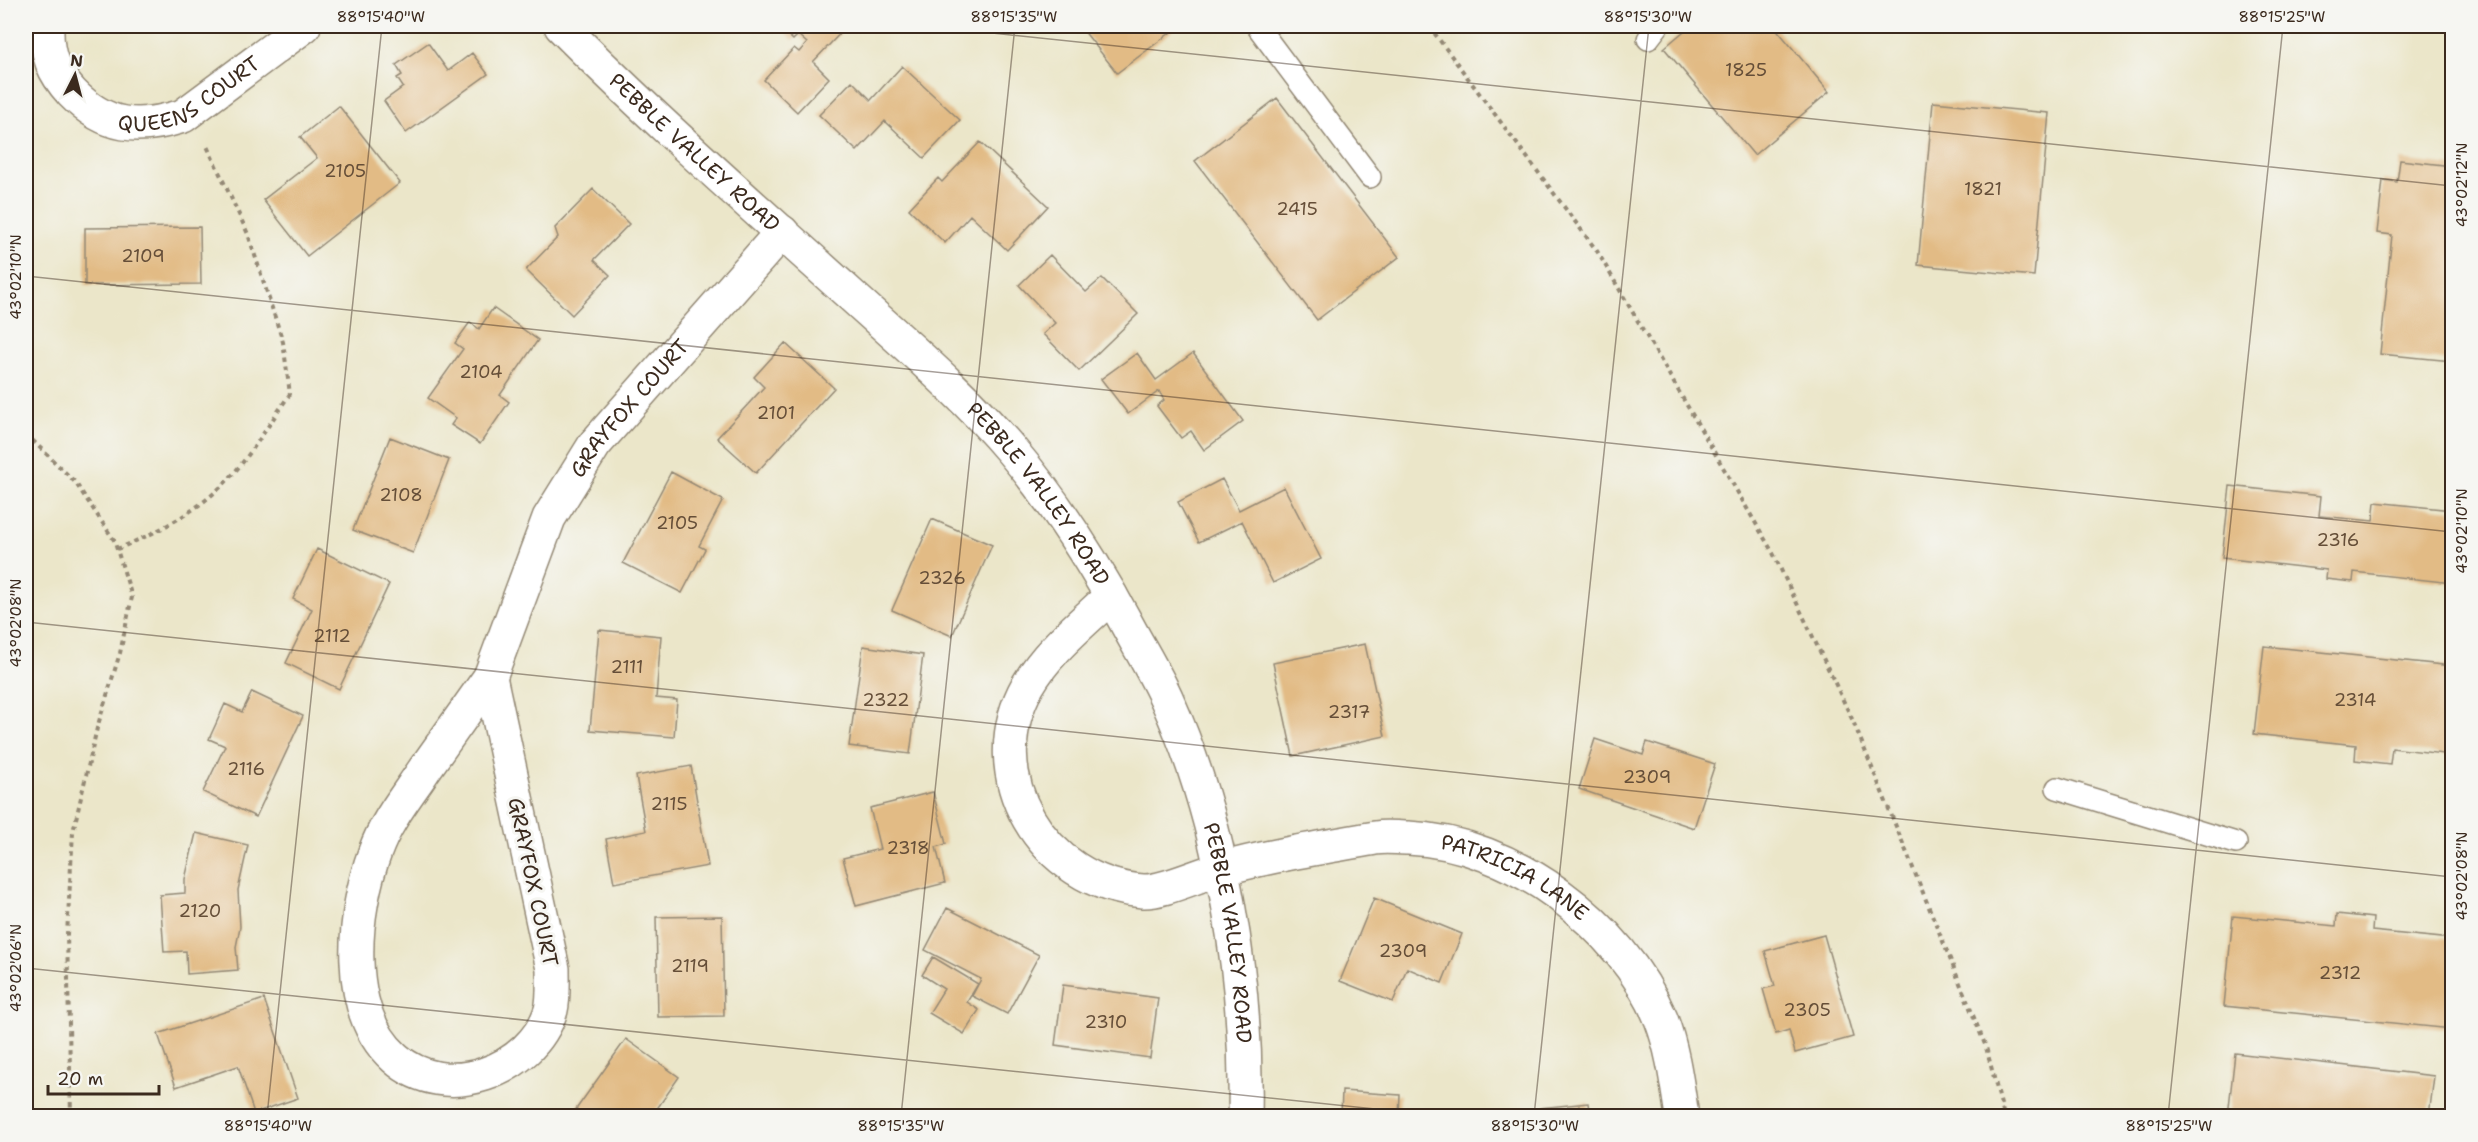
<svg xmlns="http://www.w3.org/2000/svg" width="2478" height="1142" font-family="'Shantell Sans',sans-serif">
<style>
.building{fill:#e2bb85}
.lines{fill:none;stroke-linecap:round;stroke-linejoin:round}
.service-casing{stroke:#938874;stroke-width:24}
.minor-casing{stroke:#938874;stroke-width:36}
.tertiary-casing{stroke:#938874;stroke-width:36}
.path{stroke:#938874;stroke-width:4;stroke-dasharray:4.5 4.5;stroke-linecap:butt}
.service{stroke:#fff;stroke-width:21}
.minor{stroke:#fff;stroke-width:33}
.tertiary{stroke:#fff;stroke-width:33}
.ticks{fill:none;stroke:#3b2a1e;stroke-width:1.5;stroke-opacity:0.45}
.labels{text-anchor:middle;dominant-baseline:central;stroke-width:6;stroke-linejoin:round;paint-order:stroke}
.number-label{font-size:18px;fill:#654e38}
.street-label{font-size:21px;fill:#3b2a1e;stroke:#f6f6f2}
.neatline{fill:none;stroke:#3b2a1e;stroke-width:2}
.ticks-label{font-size:15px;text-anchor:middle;fill:#3b2a1e}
</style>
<rect width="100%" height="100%" fill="#f6f6f2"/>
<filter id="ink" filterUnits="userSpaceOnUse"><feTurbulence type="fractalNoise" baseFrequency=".0167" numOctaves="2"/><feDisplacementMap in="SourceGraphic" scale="12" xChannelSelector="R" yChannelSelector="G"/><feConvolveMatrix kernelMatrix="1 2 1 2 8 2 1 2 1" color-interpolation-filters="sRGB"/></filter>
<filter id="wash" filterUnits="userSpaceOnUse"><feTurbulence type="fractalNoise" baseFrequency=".008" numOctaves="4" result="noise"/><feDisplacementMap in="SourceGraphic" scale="24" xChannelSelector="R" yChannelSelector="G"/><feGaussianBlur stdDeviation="1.35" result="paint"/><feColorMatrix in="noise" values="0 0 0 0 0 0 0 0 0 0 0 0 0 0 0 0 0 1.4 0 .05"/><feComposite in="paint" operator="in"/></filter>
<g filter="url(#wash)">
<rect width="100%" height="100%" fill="#ebe6c9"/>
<g id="blocks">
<path class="building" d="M778,26H847L813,62L829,78L797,112L764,80L794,48L799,52L807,43L798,35L793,40Z
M1080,26H1179L1117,73Z
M1690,26H1774L1829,92L1754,155L1664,48Z
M428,43L448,71L472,53L488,74L406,133L384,101L403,87L397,78L402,75L396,65Z
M902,66L960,120L924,158L885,121L857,151L819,115L852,81L871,100Z
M1277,98L1399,257L1317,320L1195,161Z
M1933,102L2049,113L2034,276L1918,265Z
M339,106L400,183L307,256L263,200L317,158L300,137Z
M980,142L1048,206L1007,250L970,215L945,243L909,209L938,178L942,182Z
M2400,160L2452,166V361L2380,354L2392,235L2377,233L2383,180L2397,182Z
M593,189L629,224L594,260L610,275L572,315L526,270L558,237L555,228Z
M200,227L201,284L85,285V228Z
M1050,255L1086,292L1102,278L1138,314L1079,371L1043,334L1055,323L1019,285Z
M493,308L538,340L500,395L509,402L480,444L451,425L456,418L428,398L463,349L455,343L470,322L479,329Z
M785,343L834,388L756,473L717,438L764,387L754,377Z
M1137,353L1156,380L1193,353L1243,421L1204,450L1191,431L1181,438L1157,406L1164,400L1159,391L1128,414L1101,379Z
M390,437L449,460L413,553L353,530Z
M671,472L723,500L699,546L705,549L682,593L623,563Z
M1222,479L1239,510L1284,487L1321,559L1273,583L1242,521L1199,542L1178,502Z
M2230,486L2321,496L2319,516L2373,521L2375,502L2452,510V583L2354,572L2353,582L2326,579L2327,570L2222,558Z
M932,519L992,545L952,636L892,610Z
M317,549L389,584L339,689L286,663L312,609L293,599Z
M599,630L661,636L656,698L677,700L674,737L590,730Z
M1365,644L1385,736L1293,756L1273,663Z
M863,646L923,655L910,754L849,746Z
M2264,646L2452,666V755L2392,748L2390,764L2355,760L2356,745L2254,734Z
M252,692L303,716L256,817L203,792L225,746L209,739L225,704L242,712Z
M1595,739L1643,755L1647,742L1715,764L1694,828L1579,789Z
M691,766L708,866L614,883L606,839L646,831L636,776Z
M933,792L946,844L936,847L945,883L856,906L843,858L880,849L870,808Z
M196,833L248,845L238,890L240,927L236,947L238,970L187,974L186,951L164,952L160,895L185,893V879Z
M1374,898L1462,934L1442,983L1407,968L1393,1002L1340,981Z
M947,908L1039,955L1007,1014L972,996L981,979L925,950Z
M2337,914L2373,918L2372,931L2452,939V1029L2224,1006L2233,916L2336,926Z
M722,916L724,1016L658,1017L656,917Z
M1824,935L1853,1037L1795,1053L1789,1030L1776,1034L1763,989L1775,986L1765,951Z
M933,957L978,984L967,1002L979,1010L964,1034L929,1013L944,989L922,975Z
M1063,985L1158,998L1150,1058L1055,1045Z
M264,999L298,1098L254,1113L238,1066L176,1087L158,1034Z
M626,1039L679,1077L652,1116H574L572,1115Z
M2235,1053L2434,1076L2429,1116H2228Z
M1342,1091L1400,1095L1399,1116H1341Z
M1588,1103L1590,1116H1541L1540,1108Z"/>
</g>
</g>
<g filter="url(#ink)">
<use href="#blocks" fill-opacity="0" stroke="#938874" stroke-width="1.5"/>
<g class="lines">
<defs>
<path id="service" d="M1257,26L1370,177
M1648,39L1658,26
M2057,788L2236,843"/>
<g id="minor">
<path id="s1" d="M47,26C46,55 53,72 72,93C106,128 138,130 183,116L304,26"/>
<path id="s2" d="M1111,596C1083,623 1048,650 1028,685C977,775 1043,884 1143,891C1163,892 1197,875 1218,870C1268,856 1323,847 1375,838C1386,836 1397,838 1408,838C1512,842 1621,924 1661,1019C1673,1050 1677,1084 1682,1116"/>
<path d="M490,677L553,969C553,982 554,998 551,1010C532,1072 445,1103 395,1058C342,1011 353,911 375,852C386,821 406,797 424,770C446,739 468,708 490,677Z"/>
<path id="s3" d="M490,677L549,518L595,444L782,232"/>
</g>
<g id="tertiary">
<path id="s4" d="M561,26C654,120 754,207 852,296C907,346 964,394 1012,451C1055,502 1092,560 1124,619C1138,646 1156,674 1168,702C1223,825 1248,982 1245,1116"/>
</g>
</defs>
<use href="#service" class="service-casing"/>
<use href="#minor" class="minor-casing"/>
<use href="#tertiary" class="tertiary-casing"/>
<path class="path" d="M1429,26L1597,251L1773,553L1853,721L1986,1047L2004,1116
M26,434L75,482L114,540L132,597L120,653L97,728L73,832L67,934L71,1116
M117,549C159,532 204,508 233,474C254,450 271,421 290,394L283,342L248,234L206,144"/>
<use href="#service" class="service"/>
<use href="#minor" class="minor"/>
<use href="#tertiary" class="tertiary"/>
</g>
</g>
<path class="ticks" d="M926,26L2452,186M26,276L2452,532M26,622L2452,877M26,968L1442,1116M267,1116L382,26M901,1116L1015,26M1534,1116L1649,26M2168,1116L2283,26"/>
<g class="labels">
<g class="number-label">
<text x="1746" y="70">1825</text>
<text x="345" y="171">2105</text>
<text x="1983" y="189">1821</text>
<text x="1297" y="209">2415</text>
<text x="143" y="256">2109</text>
<text x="481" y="372">2104</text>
<text x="776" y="413">2101</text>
<text x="401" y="495">2108</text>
<text x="677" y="523">2105</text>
<text x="2338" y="540">2316</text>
<text x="942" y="578">2326</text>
<text x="332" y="636">2112</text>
<text x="627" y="667">2111</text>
<text x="886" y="700">2322</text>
<text x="2355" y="700">2314</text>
<text x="1349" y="712">2317</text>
<text x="246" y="769">2116</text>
<text x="1647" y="777">2309</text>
<text x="669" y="804">2115</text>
<text x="908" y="848">2318</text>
<text x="200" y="911">2120</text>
<text x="1403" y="951">2309</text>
<text x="690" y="966">2119</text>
<text x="2340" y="973">2312</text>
<text x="1807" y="1010">2305</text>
<text x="1106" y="1022">2310</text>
</g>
<g class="street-label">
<text stroke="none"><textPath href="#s1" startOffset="208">QUEENS COURT</textPath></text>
<text stroke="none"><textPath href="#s4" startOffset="184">PEBBLE VALLEY ROAD</textPath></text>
<text stroke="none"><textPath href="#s3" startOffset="306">GRAYFOX COURT</textPath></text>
<text stroke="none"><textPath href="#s4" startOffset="670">PEBBLE VALLEY ROAD</textPath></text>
<text transform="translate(533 882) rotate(78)">GRAYFOX COURT</text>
<text stroke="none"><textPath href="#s2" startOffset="790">PATRICIA LANE</textPath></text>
<text stroke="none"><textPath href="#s4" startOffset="1156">PEBBLE VALLEY ROAD</textPath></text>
</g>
</g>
<rect width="2478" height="1142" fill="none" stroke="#f6f6f2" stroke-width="66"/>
<g transform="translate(75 75) rotate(6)" stroke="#f6f6f2" stroke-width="4.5" paint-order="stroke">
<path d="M0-4.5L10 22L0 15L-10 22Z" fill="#3b2a1e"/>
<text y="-9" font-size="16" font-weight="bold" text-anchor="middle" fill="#3b2a1e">N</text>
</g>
<path d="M48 1085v9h111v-9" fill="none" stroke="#3b2a1e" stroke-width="3"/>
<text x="57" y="1085" font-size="18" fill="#3b2a1e" stroke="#f6f6f2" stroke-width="4.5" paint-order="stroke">20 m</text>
<rect x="33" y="33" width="2412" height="1076" class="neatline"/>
<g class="ticks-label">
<text x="381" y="22">88°15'40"W</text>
<text x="1014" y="22">88°15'35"W</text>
<text x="1648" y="22">88°15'30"W</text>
<text x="2282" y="22">88°15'25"W</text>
<text transform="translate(2462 185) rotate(-90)" y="5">43°02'12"N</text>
<text transform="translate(16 277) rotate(-90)" y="5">43°02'10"N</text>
<text transform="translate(2462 531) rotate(-90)" y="5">43°02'10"N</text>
<text transform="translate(16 623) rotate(-90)" y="5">43°02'08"N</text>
<text transform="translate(2462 876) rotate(-90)" y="5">43°02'08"N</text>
<text transform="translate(16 968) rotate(-90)" y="5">43°02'06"N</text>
<text x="268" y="1131">88°15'40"W</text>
<text x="901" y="1131">88°15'35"W</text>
<text x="1535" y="1131">88°15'30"W</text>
<text x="2169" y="1131">88°15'25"W</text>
</g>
</svg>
